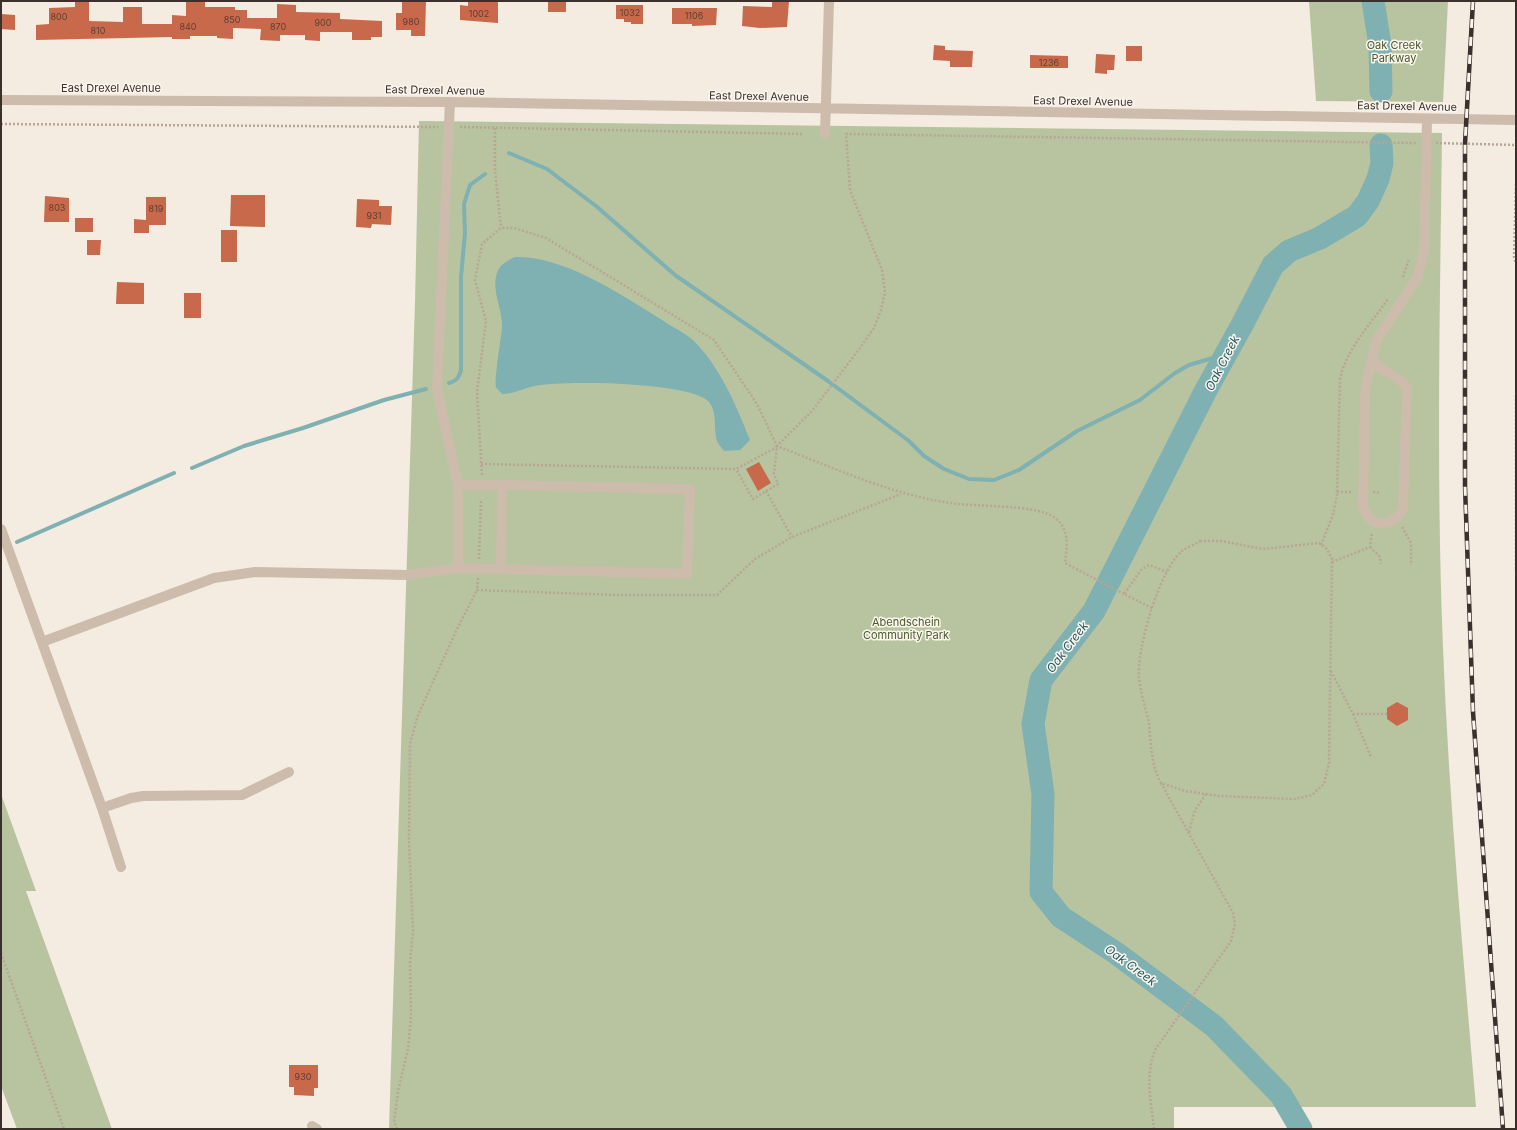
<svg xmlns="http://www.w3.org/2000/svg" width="1517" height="1130" font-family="Inter,sans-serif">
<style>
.green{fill:#b8c4a0}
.water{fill:#7fb0b2}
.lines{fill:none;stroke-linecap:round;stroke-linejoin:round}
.stream{stroke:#7fb0b2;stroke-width:4}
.river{stroke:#7fb0b2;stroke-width:23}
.building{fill:#c8694b}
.path{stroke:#b9a596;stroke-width:2.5;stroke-dasharray:2 2;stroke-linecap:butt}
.minor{stroke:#cdbbac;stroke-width:10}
.rail-casing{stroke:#3b302b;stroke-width:4.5}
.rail{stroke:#fbf5ee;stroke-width:3;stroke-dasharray:9;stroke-linecap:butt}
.labels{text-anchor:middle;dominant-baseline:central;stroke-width:3;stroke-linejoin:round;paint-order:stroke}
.number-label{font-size:9px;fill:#5e3e33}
.park-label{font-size:11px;fill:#4a5a2e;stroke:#fbf5ee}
.street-label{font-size:11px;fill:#3b302b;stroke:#fbf5ee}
.water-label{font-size:12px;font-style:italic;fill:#1f5a5e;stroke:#fbf5ee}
</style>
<rect width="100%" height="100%" fill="#f4ebe1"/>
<path class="green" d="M1309,1H1448L1443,102L1316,101Z
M419,121L1442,133C1440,305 1436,476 1443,648C1449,801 1463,954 1476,1107H1174V1129H389L415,302Z
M1,794L36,891H26L112,1129H17L1,1086Z"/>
<path class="water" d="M515,257C563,255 622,295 662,320C672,327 686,333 695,342C721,369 736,405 750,440L740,450L724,451C722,448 718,444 717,441C713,428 718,414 709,402C693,382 561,380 535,386C523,388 515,394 502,394C501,392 497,389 496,387C494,381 501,338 502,328C503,309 491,291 497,273C500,264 507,261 515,257Z"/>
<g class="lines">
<path class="stream" d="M509,153L547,169L596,206L675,275L828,381L909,441L924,456L944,469L969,479L994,480L1019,470L1077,431L1140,400L1175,373L1189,365L1226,354
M449,383C456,381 459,378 461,370V277L465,233L464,204L470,185L485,174
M192,468L244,446L303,428L384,400L426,389
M17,542L174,473"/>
<path class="river" d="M1373,1L1380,45L1381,91
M1301,1129L1281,1095L1214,1026L1116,953L1061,917L1041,892L1043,794L1033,724L1041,680L1094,611L1206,390L1242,325L1273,265L1289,251L1320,238L1357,216L1368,201L1378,179L1382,163L1381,145"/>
</g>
<path class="building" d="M75,1H89V21L123,22V7H142V24H172V15L186,16V1L205,2V7H235V10H247V18H277V4L296,5V12L340,13V19L382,21V37H371V40H352V32H320V41L305,40V35H280V41L260,40L261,29L233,28V39L217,38V36H190V39H172V37L36,40V25L49,24V8L75,7Z
M402,1H426L425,36H411V30H396V13H402Z
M468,1H498V23L460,20V5L468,6Z
M548,1H566V12H548Z
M772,1H789L787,27L760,28L742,26L743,6L772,7Z
M616,5H643V24H631V22H624V19H616Z
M672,8H717L716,25L692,26V24H672Z
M1,14L15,15V30L1,29Z
M934,45L945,46V50L973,51L972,67H950V61L933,60Z
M1126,46H1142V61H1126Z
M1096,54L1115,55L1114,70H1107V74L1095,73Z
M1030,55L1068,56V68H1030Z
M231,195H265V227L230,226Z
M45,196L69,198V222H44Z
M146,197H166V225H149V233H134V219L146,220Z
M357,199L379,200V206H392L391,225L372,224L371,228L356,227Z
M75,218H93V232H75Z
M221,230H237V262H221Z
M87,240H101L100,255H87Z
M117,282L144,283V304H116Z
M184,293H201V318H184Z
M759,462L771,483L758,491L746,469Z
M1397,702L1408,708V720L1397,726L1387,719V708Z
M289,1065H318V1088H314V1096L294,1095V1087H289Z"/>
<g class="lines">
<path class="path" d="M1,124L438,127
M460,127L803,134
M495,128V170L501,228
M1436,143L1516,145
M1516,184L1514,257L1516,264
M1403,277L1409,259
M1516,395V570
M481,464L736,469L777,447
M482,475L477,392L486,321L475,280L482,244L501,228H514L546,238L714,340L757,404L777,446L774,474L778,484L753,499L736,469
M766,491L792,537
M1337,492H1352
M1373,492L1380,493
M1402,527L1411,543V565
M1200,541H1221L1263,549L1319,543L1327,549L1332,559L1329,763L1324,784L1312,795L1294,799L1220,796L1185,791L1161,783C1151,766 1151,744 1149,724C1146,709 1141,694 1139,679C1136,651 1159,570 1182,551C1187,547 1195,545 1200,541Z
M1321,545L1333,515L1337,495L1340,379C1347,348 1370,325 1388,299
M1370,547L1380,557L1381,564
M479,559L481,500
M1332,562L1370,547L1372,532
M478,578L477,590L617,595H717L755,559L792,537L901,494
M1124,594L1065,563C1067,547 1070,529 1055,518C1038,504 975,507 950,503C890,494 834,468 777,446L812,411L860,348L874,328L881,310L885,293L882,270L850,190L846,134L1417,143
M1152,608L1124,594L1141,570L1149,565L1167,572
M1331,671L1353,714L1371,757
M1353,714H1387
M1189,832L1195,810L1206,794
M1,953L64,1129
M397,1129L394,1122L398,1091L408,1049L411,1017L410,962L413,931L409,841L410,744L418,715L457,629L477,590
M1154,1129C1151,1102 1145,1076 1155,1050L1231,941L1235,924L1233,913L1161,783"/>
<path class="minor" d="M1,100L450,102L1516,120
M450,102L437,389L458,485V568
M825,134L829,1
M1371,362L1400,380L1407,388L1403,508C1399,519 1387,526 1375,522C1369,520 1366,512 1363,507L1365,390L1376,341L1417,278L1424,253L1427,119
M458,485H502
M1,529L102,808L121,867
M42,642L214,578L255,572L408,575L458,568L687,574L690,489L502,485L501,569
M102,808L131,798L143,796L242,795L289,772
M312,1126L317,1129"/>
<defs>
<path id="rail" d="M1473,1L1465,144V486L1473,712L1503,1129"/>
</defs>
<use href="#rail" class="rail-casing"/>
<use href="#rail" class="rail"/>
</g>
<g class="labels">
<g class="number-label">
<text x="630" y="12">1032</text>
<text x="479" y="13">1002</text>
<text x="694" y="15">1106</text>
<text x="59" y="16">800</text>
<text x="232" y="19">850</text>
<text x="411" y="21">980</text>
<text x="323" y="22">900</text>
<text x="188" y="26">840</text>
<text x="278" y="26">870</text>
<text x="98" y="30">810</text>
<text x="1049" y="62">1236</text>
<text x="57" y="207">803</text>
<text x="156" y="208">819</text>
<text x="374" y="215">931</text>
<text x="303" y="1076">930</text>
</g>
<g class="park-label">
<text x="1394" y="45">Oak Creek<tspan x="1394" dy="13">Parkway</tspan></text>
<text x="906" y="622">Abendschein<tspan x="906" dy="13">Community Park</tspan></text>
</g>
<g class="street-label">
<text x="111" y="88">East Drexel Avenue</text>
<text transform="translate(435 90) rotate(1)">East Drexel Avenue</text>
<text transform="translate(759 96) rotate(1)">East Drexel Avenue</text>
<text transform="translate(1083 101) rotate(1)">East Drexel Avenue</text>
<text transform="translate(1407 106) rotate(1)">East Drexel Avenue</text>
</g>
<g class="water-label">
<text transform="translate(1222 363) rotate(-63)">Oak Creek</text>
<text transform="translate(1067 647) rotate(-53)">Oak Creek</text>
<text transform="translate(1131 965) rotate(36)">Oak Creek</text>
</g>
</g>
<rect width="1517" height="1130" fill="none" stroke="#3b302b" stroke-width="4"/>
</svg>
